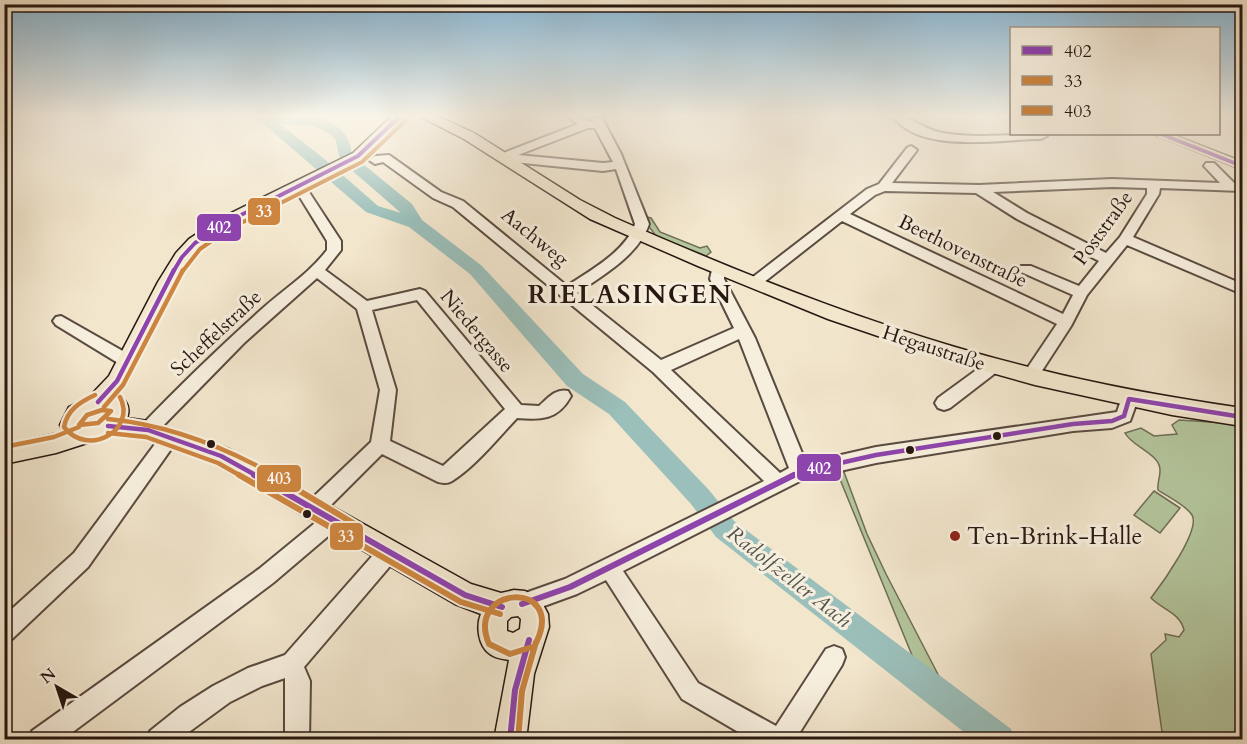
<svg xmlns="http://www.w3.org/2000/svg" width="1247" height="744" font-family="Cardo,serif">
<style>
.green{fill:#b4c69d;stroke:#6e6e57;stroke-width:1.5}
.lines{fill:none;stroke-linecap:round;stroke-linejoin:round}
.river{fill:#9bbfba;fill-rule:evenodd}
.minor-casing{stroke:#5a4b40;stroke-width:4}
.major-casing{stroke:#271711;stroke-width:3}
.minor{fill:#f7efde;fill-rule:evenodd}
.major{fill:#f2e6cd;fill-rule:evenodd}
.bus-1-far2-casing{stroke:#f7efde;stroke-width:8}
.bus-1-far1-casing{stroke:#f7efde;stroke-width:9}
.bus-1-casing{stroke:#f7efde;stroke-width:10}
.bus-2-far2-casing{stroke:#f7efde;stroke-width:8}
.bus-2-far1-casing{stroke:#f7efde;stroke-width:9}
.bus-2-casing{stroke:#f7efde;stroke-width:10}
.bus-3-far1-casing{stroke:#f7efde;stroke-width:9}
.bus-3-casing{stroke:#f7efde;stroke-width:10}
.bus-1-far2{stroke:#8e44ad;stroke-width:4}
.bus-1-far1{stroke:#8e44ad;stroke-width:4.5}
.bus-1{stroke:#8e44ad;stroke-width:6}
.bus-2-far2{stroke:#cd853f;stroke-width:4}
.bus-2-far1{stroke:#cd853f;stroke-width:4.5}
.bus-2{stroke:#cd853f;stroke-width:6}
.bus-3-far1{stroke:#cd853f;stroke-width:4.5}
.bus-3{stroke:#cd853f;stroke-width:6}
.bus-dot{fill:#271711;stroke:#f7efde;stroke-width:2}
.poi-dot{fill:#8f2418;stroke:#f7efde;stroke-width:2}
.labels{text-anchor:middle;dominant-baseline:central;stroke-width:6;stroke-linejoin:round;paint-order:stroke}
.street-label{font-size:20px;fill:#271711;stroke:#f7efde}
.water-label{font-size:21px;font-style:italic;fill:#50524c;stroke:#f7efde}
.near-poi-label{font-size:24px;fill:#271711;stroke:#f7efde;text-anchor:start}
.district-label{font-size:26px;font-weight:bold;letter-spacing:1.5px;fill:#271711;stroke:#f7efde}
.line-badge{stroke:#f7efde;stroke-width:2}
.badge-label{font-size:16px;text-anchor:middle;font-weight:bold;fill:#fff}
</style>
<rect width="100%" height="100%" fill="#f2e6cd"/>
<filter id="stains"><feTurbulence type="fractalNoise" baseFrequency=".00333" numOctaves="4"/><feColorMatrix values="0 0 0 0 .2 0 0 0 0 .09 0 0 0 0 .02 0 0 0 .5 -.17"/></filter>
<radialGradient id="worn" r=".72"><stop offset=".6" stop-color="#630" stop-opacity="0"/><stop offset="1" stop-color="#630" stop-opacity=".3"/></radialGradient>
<path class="green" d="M647,217L651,218L660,232L700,248L707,246L711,252L706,256L656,236L644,220Z
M1179,420L1242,424V739H1163L1151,654L1166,640L1165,634L1179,637L1184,630C1180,613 1163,610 1151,598C1161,585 1201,530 1192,515C1186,505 1168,497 1158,490C1157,483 1160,478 1160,471C1161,454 1132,447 1125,433L1141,428L1154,436L1177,434L1172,425Z
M837,472H844L867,534L886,574L943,684L916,665Z
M1154,491L1180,508L1160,533L1134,515Z"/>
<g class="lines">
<path class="river" d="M253,115C261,114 269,116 277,116C308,115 349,116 352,155L412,204L422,220L482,266L583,374L625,402L709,490L734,521L1011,729L1015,740H974L716,537L691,504L609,414L567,386L470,274L409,227L366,212ZM280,124L315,126L331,135L336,141L340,160L401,213L378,206L322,157Z"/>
<defs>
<path id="minor" d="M565,115C580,115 582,121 593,122L594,118H602L621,154L649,224C639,255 602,276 577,293L661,360L734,328L710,279L713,265H723L725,268L724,279L755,338L806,463L876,447L1117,412L1123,394L1129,392L1135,394L1138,399L1130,421L1112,428L1073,431L876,463L804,479L623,571L698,683L776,726L826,649L834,646L842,649L845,657L842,665L795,740H752L682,699L606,580L577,594L522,614L514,611L511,604L514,597L565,579L764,481L653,372L453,207L433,198L383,162L375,164L369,160L375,156L389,155L441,192L463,201L567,286C591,270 626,251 635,224L616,169L603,171L504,161L498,157L506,152L578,124ZM588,128H595L613,162L603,163L518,155ZM739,339L789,468L780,473L671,370Z
M892,115C910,115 924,130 943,133C976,139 1011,134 1045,134L1047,136L1041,139C999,139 919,155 892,115Z
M1155,134H1170L1242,162V169Z
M911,146L917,150L892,183L979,185L1112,179L1220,183L1204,166L1206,163H1214L1234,183H1242V191L1160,188L1159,194L1133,237L1242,284V294L1127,245L1087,295L1071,326L1036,380L1030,382L1024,380L1022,376L1057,324L842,221L759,286H749L747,283L749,280L867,189L879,184L907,148ZM1112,187L1147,188V194L1120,237L1106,253L1027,213L993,192ZM885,191L976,193L1017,219L1099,261L1079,286L1031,266H1021L1019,269L1021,272L1073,295L1063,314L850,214L875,195Z
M297,183L307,189L341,241V250L325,270L367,301L420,289L425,291L521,405L539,406C548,398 556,388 568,391L571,396C558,420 541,420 517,418C498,438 475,467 452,481C447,484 443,483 438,482L382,454L321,515L314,518L307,515L304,509L307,503L371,442L380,390L357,309L317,278L244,343L154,435L148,437L142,435L139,430L142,425C180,385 221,346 262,309C284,289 309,274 327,250V241L298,194L291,187ZM417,300L505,409L443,466L390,441L396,390L372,310Z
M61,316L135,358L137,362L135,366H123L56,325L53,321L56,317Z
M992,361L998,363L1000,367L998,371L950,408L944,410L938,408L935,403L938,398L986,363Z
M170,430L176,432L179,437L176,442L88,567L12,639L4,642V616L74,553L164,432Z
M333,511L340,514L343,520L340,526L273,583L62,740H29L32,731L259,569L326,514Z
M389,543L396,545L399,552L396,559L304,667L310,681L309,740H285V678L262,686L230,702L178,740H147L150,731L180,707L213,686L248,668L285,655L382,545Z"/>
<path id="major" d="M393,115H408L363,159L231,227L201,247L189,260L176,282L128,381L117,395C127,400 131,407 127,418L148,421L229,449L471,584L501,593L514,590L525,591L540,599L548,614L549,627L534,674L526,740H494L509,660C503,659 495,658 490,654C478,646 476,625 481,614L455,604L213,463L146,438L112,435L56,453L4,464V445L63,432L60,425L69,407L90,396L109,376L158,282L176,253L189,239L219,219L353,153ZM102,410H107C106,421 93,424 83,424L85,419ZM518,616L521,619L520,629L513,633L507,631V621L511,617Z
M417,115H435L474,133L580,200L615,218C751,278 892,334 1037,369C1105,386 1173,398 1242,408V426L1172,415L1035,385L960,364L828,319L698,266L590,219L464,139Z"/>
</defs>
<use href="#minor" class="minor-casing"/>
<use href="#major" class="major-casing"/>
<use href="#minor" class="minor"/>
<use href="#major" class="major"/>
<defs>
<path id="bus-1-far2" d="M1161,134L1242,166
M173,272L182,257L195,243L225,223L358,156L401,115"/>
<path id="bus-1-far1" d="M1129,399L1242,417
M98,402L117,381L174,270
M108,426L148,430L221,456L257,476
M791,476L800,472L876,455L1073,424L1112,421L1124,416L1129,399"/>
<path id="bus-1" d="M254,475L465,595L502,607
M522,604L570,587L794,475
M510,740L515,690L529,640"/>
<path id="bus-2-far2" d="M182,272L200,249L229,229L362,162L406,120"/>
<path id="bus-2-far1" d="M95,395C80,402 67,410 64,427C88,458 137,430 120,397
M104,407L123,385L183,270
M108,433L146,437L218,463L241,476"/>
<path id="bus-2" d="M239,475L461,602L500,614
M532,647L510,654L489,644C464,585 567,579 536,643
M518,740L522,691L536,642"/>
<path id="bus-3-far1" d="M102,410L111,411L98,423L79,425L87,415Z
M108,419C169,425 223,446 276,476
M4,447L54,437L79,427"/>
<path id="bus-3" d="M273,475L358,526"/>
</defs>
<use href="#bus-1-far2" class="bus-1-far2-casing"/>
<use href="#bus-1-far1" class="bus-1-far1-casing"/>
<use href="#bus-1" class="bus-1-casing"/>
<use href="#bus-2-far2" class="bus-2-far2-casing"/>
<use href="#bus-2-far1" class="bus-2-far1-casing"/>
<use href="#bus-2" class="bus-2-casing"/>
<use href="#bus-3-far1" class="bus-3-far1-casing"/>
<use href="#bus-3" class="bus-3-casing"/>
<use href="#bus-1-far2" class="bus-1-far2"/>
<use href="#bus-1-far1" class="bus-1-far1"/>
<use href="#bus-1" class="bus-1"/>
<use href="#bus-2-far2" class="bus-2-far2"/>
<use href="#bus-2-far1" class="bus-2-far1"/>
<use href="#bus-2" class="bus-2"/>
<use href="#bus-3-far1" class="bus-3-far1"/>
<use href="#bus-3" class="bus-3"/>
</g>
<linearGradient id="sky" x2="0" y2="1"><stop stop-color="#89b8d6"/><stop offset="0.53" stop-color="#f9f4e8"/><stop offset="1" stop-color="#f9f4e8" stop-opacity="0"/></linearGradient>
<rect width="1247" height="219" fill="url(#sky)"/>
<g class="bus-dot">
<circle cx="997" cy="436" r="5"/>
<circle cx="211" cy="444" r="5"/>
<circle cx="910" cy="450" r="5"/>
<circle cx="307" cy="514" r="5"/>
</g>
<circle class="poi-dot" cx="955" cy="536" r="6"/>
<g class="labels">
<g class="street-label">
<text transform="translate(1103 228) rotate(-54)">Poststraße</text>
<text transform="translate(535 237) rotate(39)">Aachweg</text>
<text transform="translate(963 251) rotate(26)">Beethovenstraße</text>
<text transform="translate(477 331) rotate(50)">Niedergasse</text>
<text transform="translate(216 333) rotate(-43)">Scheffelstraße</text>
<text transform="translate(934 348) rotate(18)">Hegaustraße</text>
</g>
<g class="water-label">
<text transform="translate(789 577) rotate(38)">Radolfzeller Aach</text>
</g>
<g class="near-poi-label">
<text x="967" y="536">Ten-Brink-Halle</text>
</g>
<g class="district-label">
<text x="630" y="294">RIELASINGEN</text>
</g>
</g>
<g class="line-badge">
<rect x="247" y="197" width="34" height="29" rx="6" fill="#cd853f"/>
<rect x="196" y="213" width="46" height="29" rx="6" fill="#8e44ad"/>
<rect x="796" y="453" width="46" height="29" rx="6" fill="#8e44ad"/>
<rect x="256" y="464" width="46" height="29" rx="6" fill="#cd853f"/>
<rect x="329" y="522" width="35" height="29" rx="6" fill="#cd853f"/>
</g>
<g class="badge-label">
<text x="264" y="217">33</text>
<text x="219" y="233">402</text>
<text x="819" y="474">402</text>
<text x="279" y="484">403</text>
<text x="346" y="542">33</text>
</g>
<rect width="1247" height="744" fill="none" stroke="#f2e6cd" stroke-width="24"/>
<rect x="6" y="6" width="1235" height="732" fill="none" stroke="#271711" stroke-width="3"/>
<rect x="12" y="12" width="1223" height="720" fill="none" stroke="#271711" stroke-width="1.5"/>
<rect x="1010" y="27" width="210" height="108" fill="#f7efde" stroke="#a4998c" stroke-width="1.5"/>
<rect x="1022" y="46" width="30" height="9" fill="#8e44ad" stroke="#a4998c" stroke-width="1.5"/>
<text x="1064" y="57" font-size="18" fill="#271711">402</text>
<rect x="1022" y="76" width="30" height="9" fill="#cd853f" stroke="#a4998c" stroke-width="1.5"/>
<text x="1064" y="87" font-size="18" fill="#271711">33</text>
<rect x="1022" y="106" width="30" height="9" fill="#cd853f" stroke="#a4998c" stroke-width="1.5"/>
<text x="1064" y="117" font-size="18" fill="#271711">403</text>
<g transform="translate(57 687) rotate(321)" stroke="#f7efde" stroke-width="4.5" paint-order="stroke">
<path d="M0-4.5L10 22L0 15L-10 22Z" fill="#271711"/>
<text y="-9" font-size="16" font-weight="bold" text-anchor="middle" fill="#271711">N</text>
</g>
<rect width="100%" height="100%" filter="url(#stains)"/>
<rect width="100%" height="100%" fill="url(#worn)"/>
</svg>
